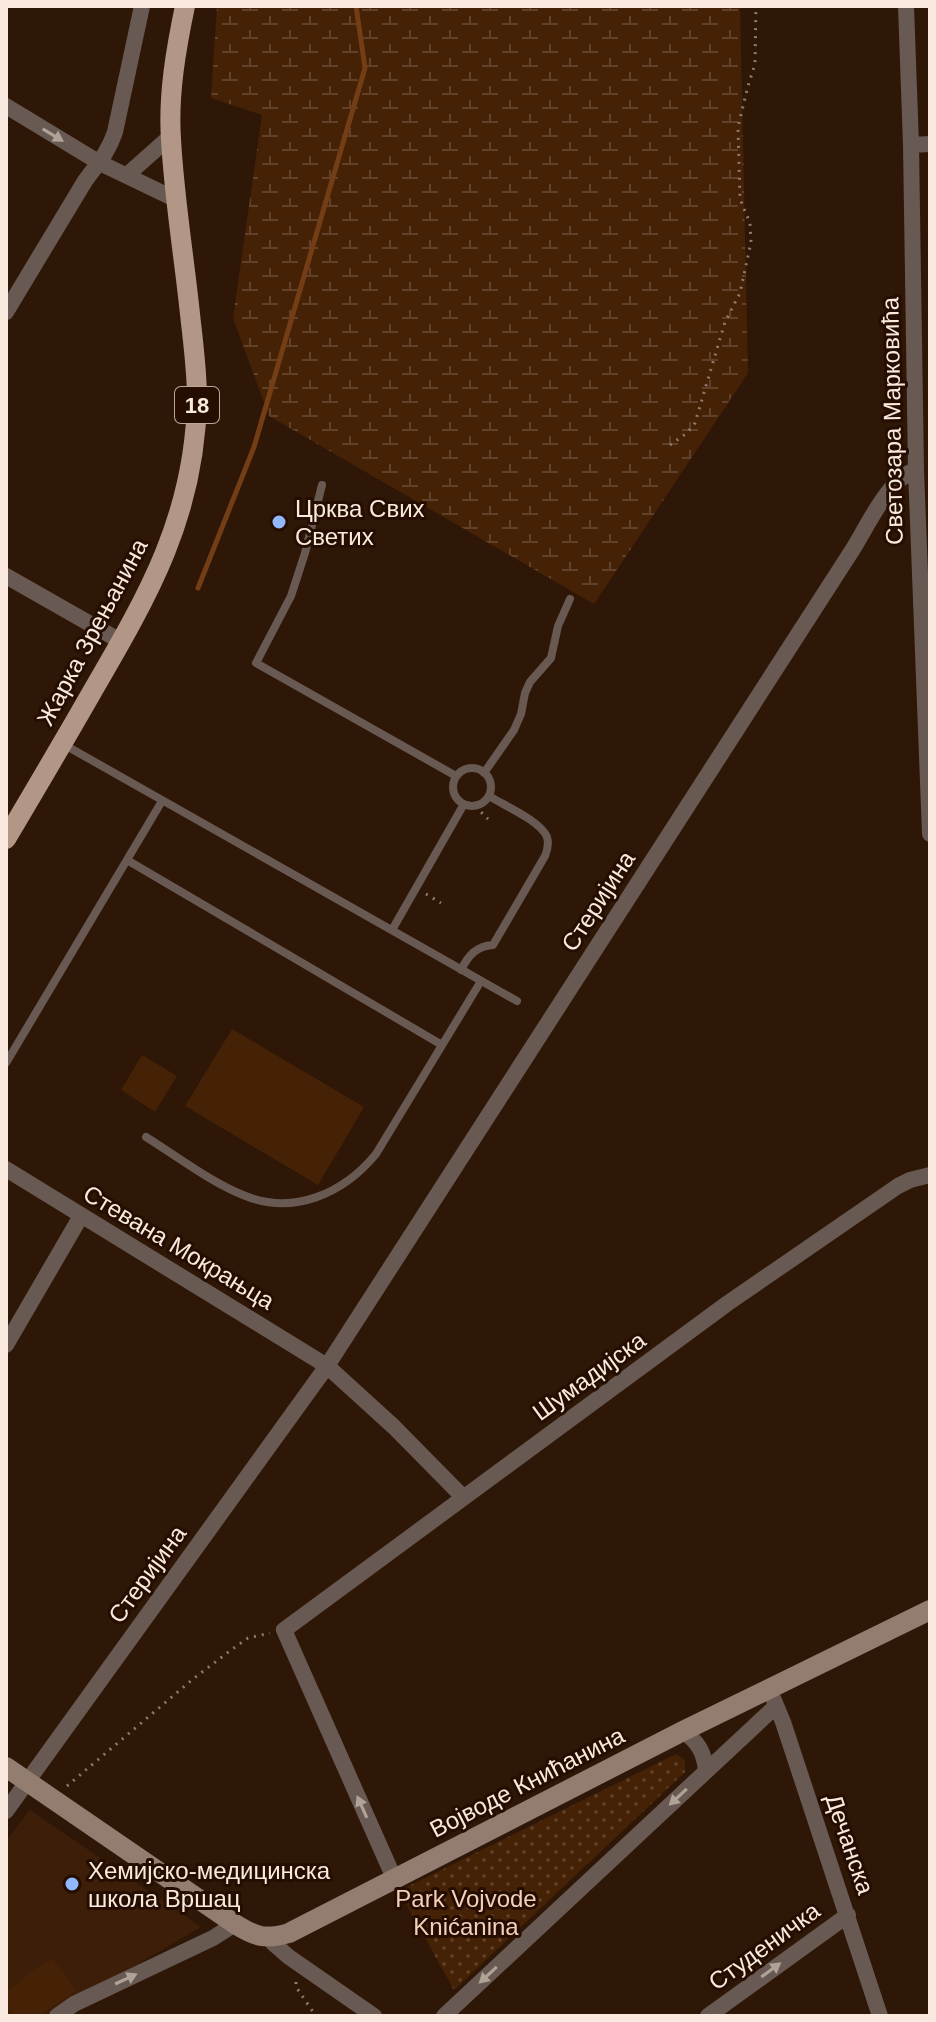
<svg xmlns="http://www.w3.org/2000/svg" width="936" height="2022" font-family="Helvetica,sans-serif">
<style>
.built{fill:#3d1e09}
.grass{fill:#452105}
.wetland{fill:url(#wetland-marsh)}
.park{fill:url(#park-dots)}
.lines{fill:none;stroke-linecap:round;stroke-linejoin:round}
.stream{stroke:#733d15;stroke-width:5}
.path{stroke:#8f7a6d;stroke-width:3;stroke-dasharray:2 6;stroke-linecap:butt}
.lane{stroke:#685a52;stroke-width:8}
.street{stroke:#685a52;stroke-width:16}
.secondary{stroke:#927d70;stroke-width:20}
.primary{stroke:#b29787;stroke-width:20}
.oneway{fill:#b1a298}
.poi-dot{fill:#93b7fd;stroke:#250e01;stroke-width:3}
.labels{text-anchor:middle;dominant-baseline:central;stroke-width:6;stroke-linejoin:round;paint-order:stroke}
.shield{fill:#250e01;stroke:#baa79c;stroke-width:2}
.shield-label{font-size:22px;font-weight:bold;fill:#fae9de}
.street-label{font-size:24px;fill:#fae9de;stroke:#250e01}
.poi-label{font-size:24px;fill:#fae9de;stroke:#250e01;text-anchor:start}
.park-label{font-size:24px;fill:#f3d0bb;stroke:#250e01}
</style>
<defs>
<pattern id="wetland-marsh" width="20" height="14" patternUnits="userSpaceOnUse" patternTransform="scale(2)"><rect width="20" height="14" fill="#452105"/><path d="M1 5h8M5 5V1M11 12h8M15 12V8" fill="none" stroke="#614129"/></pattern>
<pattern id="park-dots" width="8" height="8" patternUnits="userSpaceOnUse" patternTransform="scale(2)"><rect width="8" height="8" fill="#452105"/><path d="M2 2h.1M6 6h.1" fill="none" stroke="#614129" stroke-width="1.8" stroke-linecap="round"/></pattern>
</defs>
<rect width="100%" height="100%" fill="#2f1707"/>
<path class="built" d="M30,1810L201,1927L49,2016H6V1841Z"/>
<path class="grass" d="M232,1029L364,1107L318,1185L185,1106Z
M142,1055L177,1076L155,1112L121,1090Z
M52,1958L76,1990L40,2016H14L6,2005V1991Z"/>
<path class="wetland" d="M217,6H740L748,373L594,604L269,416L233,318L262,115L211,98Z"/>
<path class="park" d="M676,1754L685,1760V1772L454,1990L399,1891Z"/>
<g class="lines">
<path class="stream" d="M198,588L254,447L365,68L356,6"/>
<path class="path" d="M670,445L687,433L695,423L725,322L740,293L751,242L750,223L740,199L738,127L748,86L755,64L756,6
M478,805L480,811L488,819
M426,894L441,903
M67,1786L193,1679L231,1650L248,1638L270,1633
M296,1982V1987L316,2016"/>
<path class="lane" d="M322,485L305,553L291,596L256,663L456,776
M63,744L517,1001
M453 787a19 19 0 1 1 38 0a19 19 0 1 1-38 0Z
M484,773L514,730L521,714L525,693L530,682L551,658L558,626L570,599
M127,860L442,1045
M392,930L464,804
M461,970C468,956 476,946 493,945L545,856C548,849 549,844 547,837C541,821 503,805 489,796
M6,1063L162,801
M146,1137C175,1155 212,1183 243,1195C293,1216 343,1194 376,1154L481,981"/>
<path class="street" d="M906,6L911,145L916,470L930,834
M6,106L100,163L177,200
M911,145L930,144
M127,175L171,136
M6,312L85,181C98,163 108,153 115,132L142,6
M6,576L122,642
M6,1169L327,1366L394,1427L463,1497
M6,1345L81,1216
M773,1698L783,1722L880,2016
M683,1731C698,1742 704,1752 706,1770
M6,1811L327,1366L853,549C868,525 889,478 916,470
M394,1878L284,1630L728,1303L898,1186L910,1180L930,1175
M270,1938L273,1943L289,1957L374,2016
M57,2016L74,2004L213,1938L235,1924
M444,2016L776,1706
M708,2016L848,1915"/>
<path class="secondary" d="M6,1767L235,1924C256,1937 265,1940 289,1933L683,1731L930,1610"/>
<path class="primary" d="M6,839C35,790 64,741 92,692C149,594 195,515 197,399C197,370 193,342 190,314C184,256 174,197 171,139C168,95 176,49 185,6"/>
</g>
<defs><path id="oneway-solid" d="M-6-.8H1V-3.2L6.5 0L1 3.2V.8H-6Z" transform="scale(2)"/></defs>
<g class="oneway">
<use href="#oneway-solid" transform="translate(53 135) rotate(31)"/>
<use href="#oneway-solid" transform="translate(678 1797) rotate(137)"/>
<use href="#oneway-solid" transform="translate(362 1807) rotate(-114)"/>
<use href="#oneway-solid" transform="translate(771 1970) rotate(-36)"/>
<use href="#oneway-solid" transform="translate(488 1975) rotate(137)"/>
<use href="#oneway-solid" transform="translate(126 1979) rotate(-25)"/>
</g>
<g class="poi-dot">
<circle cx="279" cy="522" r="8"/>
<circle cx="72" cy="1884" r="8"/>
</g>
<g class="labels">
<rect class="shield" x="175" y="387" width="44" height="36" rx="6"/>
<g class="shield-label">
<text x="197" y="405">18</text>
</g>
<g class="street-label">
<text transform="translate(892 421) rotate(-91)">Светозара Марковића</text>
<text transform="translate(92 632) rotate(-62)">Жарка Зрењанина</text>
<text transform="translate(598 901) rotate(-57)">Стеријина</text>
<text transform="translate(179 1247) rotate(31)">Стевана Мокрањца</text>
<text transform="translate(589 1376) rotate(-36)">Шумадијска</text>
<text transform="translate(147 1574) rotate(-54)">Стеријина</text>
<text transform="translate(527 1782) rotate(-27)">Војводе Книћанина</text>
<text transform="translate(850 1844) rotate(71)">Дечанска</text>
<text transform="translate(764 1946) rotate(-36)">Студеничка</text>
</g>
<g class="poi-label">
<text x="295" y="508">Црква Свих<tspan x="295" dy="28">Светих</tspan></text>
<text x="88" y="1870">Хемијско-медицинска<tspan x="88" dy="28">школа Вршац</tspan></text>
</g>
<g class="park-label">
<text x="466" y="1898">Park Vojvode<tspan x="466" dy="28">Knićanina</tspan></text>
</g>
</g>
<rect width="936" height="2022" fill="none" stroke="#fae9de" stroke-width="16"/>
</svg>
